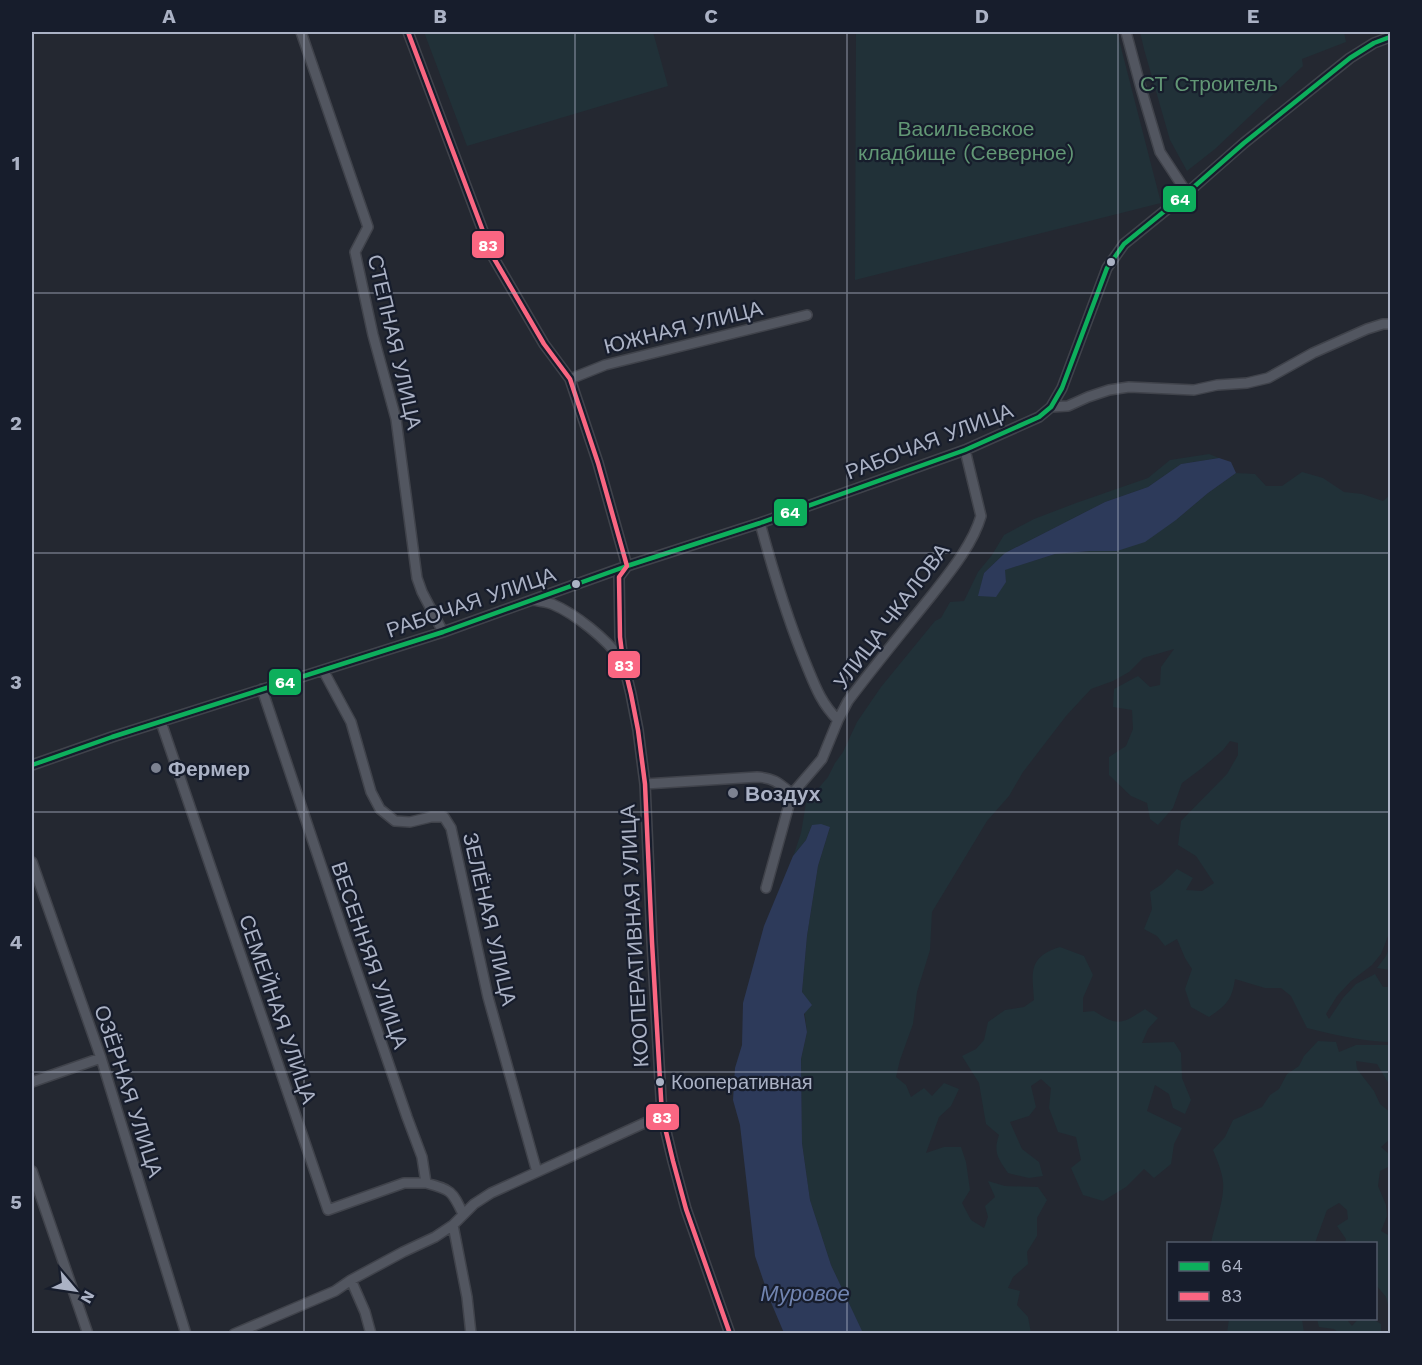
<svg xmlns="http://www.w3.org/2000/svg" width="1422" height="1365" font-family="'Work Sans',sans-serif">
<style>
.green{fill:#213138}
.water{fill:#2d3a5a}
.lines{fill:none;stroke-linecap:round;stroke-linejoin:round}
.minor-casing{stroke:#40434b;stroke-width:12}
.minor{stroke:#525660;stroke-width:9}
.bus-1-casing{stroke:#171d2c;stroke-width:9}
.bus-2-casing{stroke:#171d2c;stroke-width:9}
.bus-1{stroke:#0daf5c;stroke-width:4.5}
.bus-2{stroke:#fa6682;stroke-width:4.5}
.grid{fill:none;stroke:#abb2c5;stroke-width:1.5;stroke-opacity:0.55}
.bus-dot{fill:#abb2c5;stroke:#171d2c;stroke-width:2}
.poi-dot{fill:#7c8291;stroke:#171d2c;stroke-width:2}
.labels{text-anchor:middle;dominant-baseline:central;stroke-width:4.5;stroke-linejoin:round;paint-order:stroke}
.bus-label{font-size:20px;fill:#abb2c5;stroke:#171d2c;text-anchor:start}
.park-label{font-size:21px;fill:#629775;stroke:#171d2c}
.street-label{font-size:21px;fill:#abb2c5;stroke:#171d2c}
.poi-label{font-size:21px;font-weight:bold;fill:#abb2c5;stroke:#171d2c;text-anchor:start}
.water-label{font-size:22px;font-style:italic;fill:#7184b0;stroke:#171d2c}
.line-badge{stroke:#171d2c;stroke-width:2}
.badge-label{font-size:16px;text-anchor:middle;font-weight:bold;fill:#fff}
.neatline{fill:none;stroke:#abb2c5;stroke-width:2}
.grid-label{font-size:20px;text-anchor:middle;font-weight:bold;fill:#abb2c5}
</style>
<rect width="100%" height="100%" fill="#242831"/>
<path class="green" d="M424,32H653L668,86L467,146Z
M856,32H1117L1161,203L855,280Z
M1140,32H1344L1346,42L1302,59L1303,66L1215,149L1187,171L1170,140L1144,49Z
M1209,454L1219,458L1181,464L1148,487L1105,502L1005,553L984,573L979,595L1006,582L1004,570L1055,554L1090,551H1117L1176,520L1208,493L1236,473L1255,474L1266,486H1282L1302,472L1323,478L1344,492L1362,494L1383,501L1390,495V931L1381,954L1372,965L1351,981L1337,996L1326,1014L1329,1019L1343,998L1356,984L1375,974L1383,987H1390V1042C1362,1041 1334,1035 1307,1028L1291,996L1281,988H1265L1235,979C1232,999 1227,1005 1209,1017L1191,1007L1185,989L1192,969L1185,958L1177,939L1165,946L1157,936L1144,929L1152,909L1150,892L1162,884L1177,869L1193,878L1186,890L1202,891L1214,883L1196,856L1178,845L1181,821L1227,774L1238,755V743L1230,741L1223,750L1202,768L1182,783L1173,808L1158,825L1150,819L1147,803L1131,796L1109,775V757L1126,746L1133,729L1132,710L1113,707L1114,689L1138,676L1150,687L1160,685L1161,667L1174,649L1143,658L1129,672L1113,681L1091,689L1066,716L1023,772L1009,796L987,821L932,912L930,950L917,992L913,1024L900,1060L896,1077L906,1085L911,1097L924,1088L932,1096L944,1083L959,1089L951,1106L939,1117L926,1153L944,1147H961L966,1162L970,1190L962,1203L971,1220L984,1228L988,1217L985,1206L995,1197L988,1181L1005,1186L1038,1187L1047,1200L1037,1218V1236L1027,1252L1028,1264L1013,1277L1008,1288L1020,1291L1017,1305L1028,1317L1031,1333L863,1334L831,1265L810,1200L802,1143L801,1059L807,1032L802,992L807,936L818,866L830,827L812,825L806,840L793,856L788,872L801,833L806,803L828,777L835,763L843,752L857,722L881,687L935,621L941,618L950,602L964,601L978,572L992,555L1004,535L1034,519L1076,503L1148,478L1170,460Z
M1390,946V970L1377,968L1386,956Z
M1060,947L1084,956L1093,975L1083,998V1012L1094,1011C1118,1027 1122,1024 1145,1009L1158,1018L1148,1029L1142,1043L1174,1042L1181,1053L1182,1078L1191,1100L1185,1114L1173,1108L1169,1094L1155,1085L1147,1111L1182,1128L1174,1144L1171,1164L1154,1178L1144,1169L1126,1187L1103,1201L1083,1195L1071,1168L1081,1160L1076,1137L1058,1132L1049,1108L1051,1088L1041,1079L1031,1086L1036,1107L1029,1116L1010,1122L1022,1149L1039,1162L1043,1176L1029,1178L1008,1173C998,1158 993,1153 999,1135L986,1124L979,1083L962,1056L976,1049L984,1040L988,1022L1005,1010L1024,1007L1034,1000C1032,972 1028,957 1060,947Z
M1318,1041L1336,1042L1339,1052L1356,1045H1390V1086L1377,1064L1356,1061L1357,1069L1374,1091L1380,1104L1390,1112V1139L1381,1147L1390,1155V1166L1380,1171L1378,1186L1386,1205L1387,1216L1381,1231L1390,1236V1313L1386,1297L1376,1285V1244L1345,1243L1346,1239L1337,1226L1348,1219L1347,1210L1339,1203L1327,1210L1315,1243H1211C1214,1226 1225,1199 1223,1182C1222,1171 1217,1160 1213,1150L1225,1137L1233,1120L1262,1107L1270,1095L1279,1089L1287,1074L1299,1066L1304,1056Z
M1229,1319H1302L1304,1333H1227Z
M1317,1319H1348V1321L1352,1326L1358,1319H1373L1381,1324V1333H1339L1334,1329L1319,1327Z"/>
<path class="water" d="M1219,458L1231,462L1236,473L1208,493L1176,520L1145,542L1117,551H1090L1055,554L1005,570L1006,582L996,597L978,596L984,573L1005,553L1105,502L1148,487L1181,464Z
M821,824L830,827L818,866L807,936L802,992L812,1005L804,1014L807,1032L801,1059L802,1143L810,1200L831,1265L863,1333H784L770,1300L755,1256L740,1125L733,1100L735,1068L742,1045L743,1003L764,926L793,856L806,840L812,825Z"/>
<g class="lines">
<defs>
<path id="minor" d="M301,32L368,227L355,252L373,335L396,419L417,578L422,592L443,632
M408,32L492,255L544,344L570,379L598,463L627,566L619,577L620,637L623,661L631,694L638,730L645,784L652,942L662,1115L673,1161L686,1209L730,1334
M1126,32L1141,88L1160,152L1187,193
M570,379L605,365L807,315
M1051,407L1068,406L1088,397L1109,390L1129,387L1194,390L1217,385L1247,383L1268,378L1313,353L1367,329L1383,324H1390
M760,523C773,571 787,618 806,664C815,686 821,703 838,720
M533,600C539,601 546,602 552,604C576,614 606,639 621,659
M323,670L351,722L371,792L380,809L395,821L410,822L431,817H444L451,828L488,997L537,1172
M262,689L344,934L407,1117L422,1157L426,1183C452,1190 452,1191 463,1214
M161,722L328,1210L404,1183H426
M32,765L112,737L443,632L627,566L760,523L965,450L1039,417L1051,407L1062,388L1107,268L1124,244L1187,193L1244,143L1330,74L1350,58L1374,43L1390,37
M645,784L757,777C774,778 779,783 792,794
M32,862L101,1058L186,1334
M766,888L792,794L822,759L838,720L848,701C875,665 904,630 932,595C950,572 973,544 981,516L965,450
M32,1082L101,1058
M32,1171L88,1334
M453,1225L467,1297L471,1334
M351,1280L365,1312L371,1334
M234,1334L335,1291L351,1280L403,1252L435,1237L453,1225L474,1204L491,1193L662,1115"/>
</defs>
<use href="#minor" class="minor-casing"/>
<use href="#minor" class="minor"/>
<defs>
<path id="bus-1" d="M32,765L112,737L443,632L627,566L760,523L965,450L1039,417L1051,407L1062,388L1107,268L1124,244L1187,193L1244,143L1330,74L1350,58L1374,43L1390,37"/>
<path id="bus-2" d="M408,32L492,255L544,344L570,379L598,463L627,566L619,577L620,637L623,661L631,694L638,730L645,784L652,942L662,1115L673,1161L686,1209L730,1334"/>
</defs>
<use href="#bus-1" class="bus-1-casing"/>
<use href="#bus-2" class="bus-2-casing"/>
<use href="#bus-1" class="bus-1"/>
<use href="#bus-2" class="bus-2"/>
</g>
<path class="grid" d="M304,32V1334M575,32V1334M847,32V1334M1118,32V1334M32,293H1390M32,553H1390M32,812H1390M32,1072H1390"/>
<g class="bus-dot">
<circle cx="1111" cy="262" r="5"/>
<circle cx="576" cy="584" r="5"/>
<circle cx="660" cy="1082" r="5"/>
</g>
<g class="poi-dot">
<circle cx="156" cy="768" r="6"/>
<circle cx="733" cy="793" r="6"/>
</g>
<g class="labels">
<g class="bus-label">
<text x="671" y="1082">Кооперативная</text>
</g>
<g class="park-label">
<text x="1209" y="83">СТ Строитель</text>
<text x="966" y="128">Васильевское<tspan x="966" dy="24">кладбище (Северное)</tspan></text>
</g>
<g class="street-label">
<text transform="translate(683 327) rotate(-14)">ЮЖНАЯ УЛИЦА</text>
<text transform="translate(395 342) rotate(77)">СТЕПНАЯ УЛИЦА</text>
<text transform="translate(929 441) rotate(-21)">РАБОЧАЯ УЛИЦА</text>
<text transform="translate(471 602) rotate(-19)">РАБОЧАЯ УЛИЦА</text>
<text transform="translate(891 616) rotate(-53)">УЛИЦА ЧКАЛОВА</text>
<text transform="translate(490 919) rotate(77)">ЗЕЛЁНАЯ УЛИЦА</text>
<text transform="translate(634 936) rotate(-93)">КООПЕРАТИВНАЯ УЛИЦА</text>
<text transform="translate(370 955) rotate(71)">ВЕСЕННЯЯ УЛИЦА</text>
<text transform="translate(278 1009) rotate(71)">СЕМЕЙНАЯ УЛИЦА</text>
<text transform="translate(129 1091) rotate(72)">ОЗЁРНАЯ УЛИЦА</text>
</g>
<g class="poi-label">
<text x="168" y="768">Фермер</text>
<text x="745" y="793">Воздух</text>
</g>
<g class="water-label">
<text x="805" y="1293">Муровое</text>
</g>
</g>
<g class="line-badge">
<rect x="1162" y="185" width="35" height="28" rx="6" fill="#0daf5c"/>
<rect x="471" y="230" width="34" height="29" rx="6" fill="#fa6682"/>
<rect x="773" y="498" width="35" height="29" rx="6" fill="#0daf5c"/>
<rect x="607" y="650" width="34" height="29" rx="6" fill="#fa6682"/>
<rect x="268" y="668" width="34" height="28" rx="6" fill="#0daf5c"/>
<rect x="645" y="1103" width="35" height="28" rx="6" fill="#fa6682"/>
</g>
<g class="badge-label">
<text x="1180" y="205">64</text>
<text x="488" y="251">83</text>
<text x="790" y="518">64</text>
<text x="624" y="671">83</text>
<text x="285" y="688">64</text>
<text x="662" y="1123">83</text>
</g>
<rect width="1422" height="1365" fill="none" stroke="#171d2c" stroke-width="66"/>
<rect x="1167" y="1242" width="210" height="78" fill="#171d2c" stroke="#525969" stroke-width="1.5"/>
<rect x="1179" y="1262" width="30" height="9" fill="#0daf5c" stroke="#525969" stroke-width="1.5"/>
<text x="1221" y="1272" font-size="18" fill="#abb2c5">64</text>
<rect x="1179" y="1292" width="30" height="9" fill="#fa6682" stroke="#525969" stroke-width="1.5"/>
<text x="1221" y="1302" font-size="18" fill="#abb2c5">83</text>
<g transform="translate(75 1290) rotate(119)" stroke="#171d2c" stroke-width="4.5" paint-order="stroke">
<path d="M0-4.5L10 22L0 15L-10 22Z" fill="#abb2c5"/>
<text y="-9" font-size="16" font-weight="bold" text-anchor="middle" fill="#abb2c5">N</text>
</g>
<rect x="33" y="33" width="1356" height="1299" class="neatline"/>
<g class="grid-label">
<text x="169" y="23">A</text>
<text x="440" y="23">B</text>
<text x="711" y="23">C</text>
<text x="982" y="23">D</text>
<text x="1253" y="23">E</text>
<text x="16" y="170">1</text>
<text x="16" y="430">2</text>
<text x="16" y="689">3</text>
<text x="16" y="949">4</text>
<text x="16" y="1209">5</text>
</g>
</svg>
